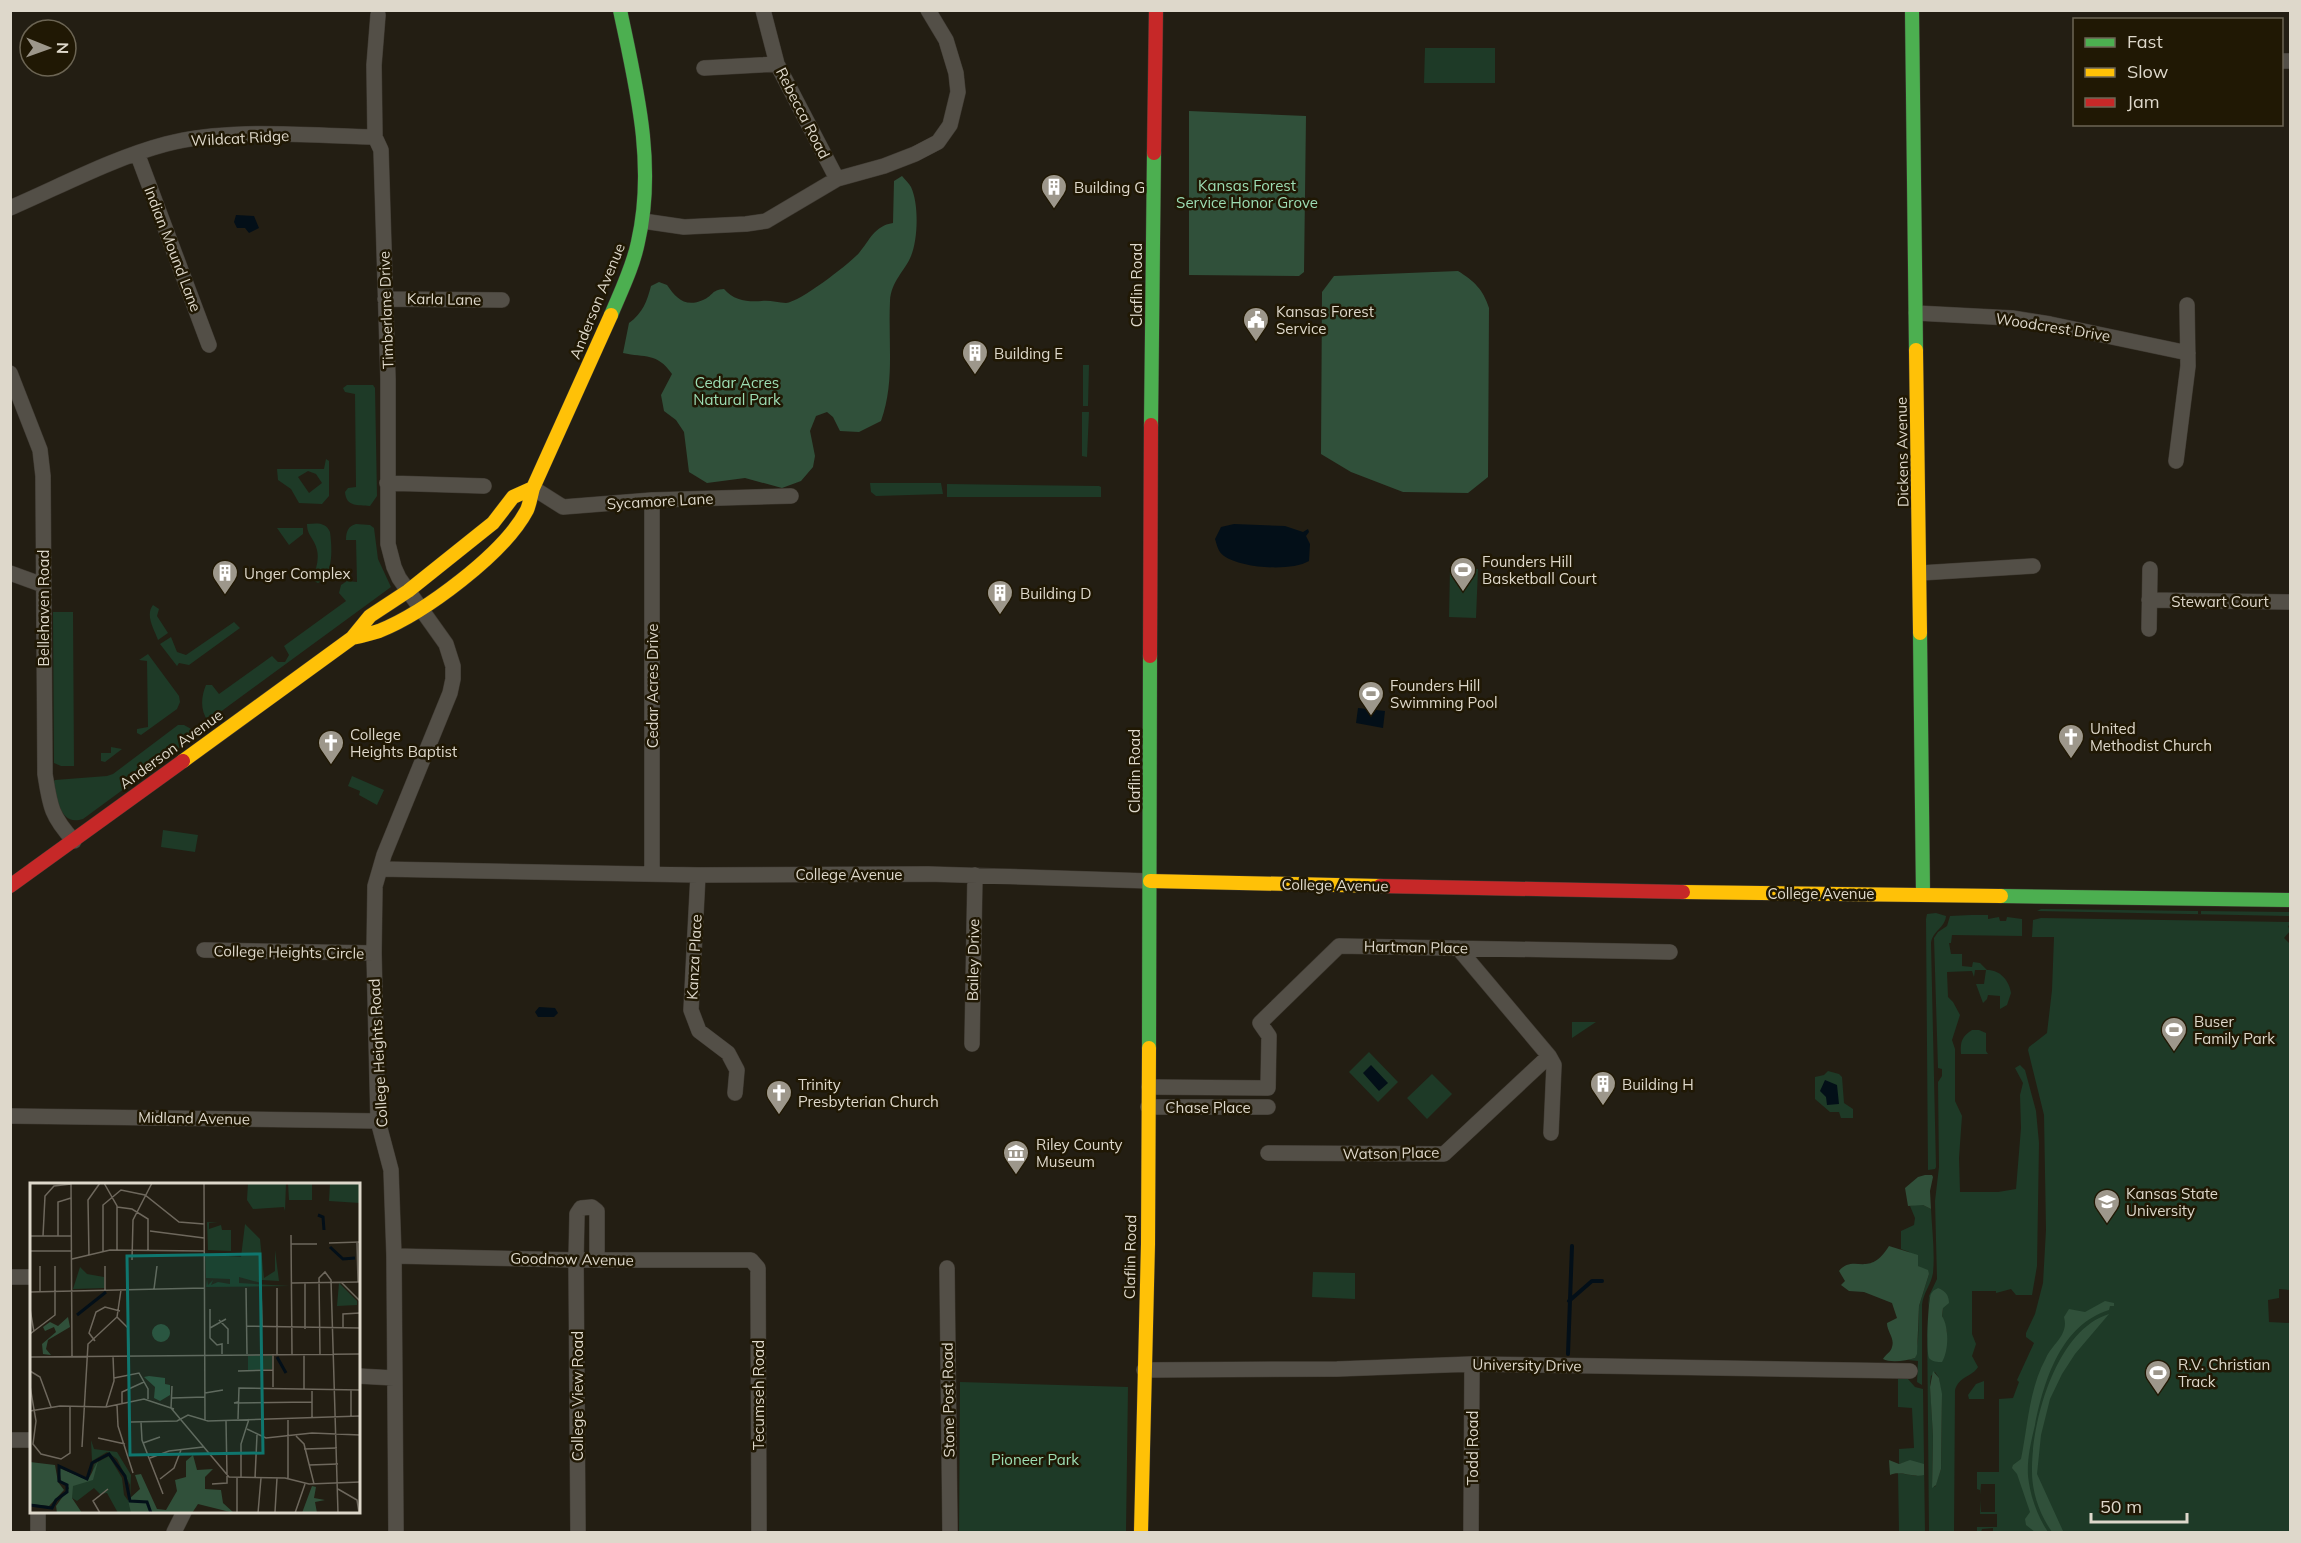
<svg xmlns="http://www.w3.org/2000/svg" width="2301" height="1543" font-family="Mulish,sans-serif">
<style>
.green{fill:#1e3a27;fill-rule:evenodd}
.forest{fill:#30503a}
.water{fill:#030f18}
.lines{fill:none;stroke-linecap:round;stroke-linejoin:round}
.stream{stroke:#030f18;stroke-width:4}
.street-casing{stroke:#3f3a32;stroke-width:16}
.fast-casing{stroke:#3f3a32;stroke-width:15}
.slow-casing{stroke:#3f3a32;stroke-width:15}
.jam-casing{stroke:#3f3a32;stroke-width:15}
.street{stroke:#534f47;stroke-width:15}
.fast{stroke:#4caf50;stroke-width:14}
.slow{stroke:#ffc107;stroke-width:14}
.jam{stroke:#c62828;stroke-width:14}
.labels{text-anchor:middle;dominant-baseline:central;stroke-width:5;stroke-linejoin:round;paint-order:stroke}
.street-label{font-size:15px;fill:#ded8cb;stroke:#201804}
.park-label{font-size:15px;fill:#9ddeb4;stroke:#201804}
.poi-label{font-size:15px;fill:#ded8cb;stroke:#201804;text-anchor:start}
.inset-river{fill:none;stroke:#030f18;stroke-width:3}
.inset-road{fill:none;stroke:#6e685d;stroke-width:1.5}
.view{fill:#0f766e;fill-opacity:0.15;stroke:#0f766e;stroke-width:3}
.inset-edge{fill:none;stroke:#ded8cb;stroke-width:3}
</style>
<rect width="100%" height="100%" fill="#231e13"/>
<path class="green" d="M1425,48H1495V83H1424Z
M1083,365H1089L1088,406H1083Z
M347,385H373L375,388L377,496L370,506C358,505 346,507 345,492L348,488L356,487L355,394L345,392L343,388Z
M1082,412H1089L1087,457L1082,456Z
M326,459L329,461V496L322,504L299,503L291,489L278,480L277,469H324ZM308,471L316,474L322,483L309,493L298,477Z
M870,483H941L943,494L876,496L871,492Z
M947,484L1099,486L1101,487V497H947Z
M307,524C317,523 326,522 330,532C332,547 334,576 318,583L312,580C317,567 321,555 314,542C310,535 307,532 307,524Z
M356,524L370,525L374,528L378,559L391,587L208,721C200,710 201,697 206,685H212L219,694L272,656L278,662H285L289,655L284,646L346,601L339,593L341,585L347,581L357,582L356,540H346C346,532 348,526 356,524Z
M277,528H303V534L289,545Z
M1450,568L1478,569L1476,618L1449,617Z
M153,605L159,609L157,616L168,633L158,640C154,629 145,615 153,605Z
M53,612H73L74,766H61L54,763Z
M234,622L240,628L189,665L179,663L177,666L160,644L171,637L177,652L186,655Z
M148,654L179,696L180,702L177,709L141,735L137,733V729L148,727L147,661L139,660Z
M178,725H184L193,730L192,739L83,819C60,827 57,798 53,782L55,780L107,776L113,774Z
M111,747L122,749L105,762L101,761V753H111Z
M352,776L384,790L377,805L359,795L360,791L348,786Z
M163,830L198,835L195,852L161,847Z
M2041,909L2198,911V914H2201V911L2290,912V916L2037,911Z
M1936,913L1946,916C1945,928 1933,930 1931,943L1936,1167L1935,1169L1928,1170L1926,919L1927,914Z
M1971,915H1988V919L1999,917L2000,921H2006L2007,917L2022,919V936L1952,935L1951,943H1949L1951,954H1962V966L1972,967L1973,962L1980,963L1987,970C2000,970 2009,980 2011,993L2007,1005L2000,1009V996L1988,995L1987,999L1983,1003L1976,984H1984L1986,970H1975L1974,977L1972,971L1947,972L1948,997L1953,1002L1960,1015L1952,1040L1955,1049V1101L1962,1116L1959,1158L1960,1192H1998L2016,1189L2021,1128L2020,1095L2023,1083L2015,1068L2020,1065L2025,1070L2036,1111L2039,1143L2037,1266L2032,1295H2016L2011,1289L1996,1293V1291H1972V1334L1976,1344L1972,1356L1978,1367C1972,1377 1959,1376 1955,1390L1954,1532H1929L1927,1314L1928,1343L1945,1349L1947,1332L1942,1316L1943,1308L1930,1296L1928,1309L1929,1296L1937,1279L1935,1201L1939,1167L1938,1082L1942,1076V1069L1938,1068L1934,938L1938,932L1947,926L1950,916ZM1935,1372L1939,1378L1942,1400L1941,1469L1935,1487L1932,1484L1933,1436L1930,1384L1931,1376Z
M2041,918L2290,922V925L2288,926L2290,931L2284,938L2290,944V1290L2279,1289V1298L2268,1300L2269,1322L2290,1323V1532H1993V1528L1982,1529L1981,1532H1977V1527H1997V1514H1980L1981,1500V1512H1995V1484H1981L1980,1495V1490L1977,1489V1472H1999V1399L2013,1398L2019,1382L2017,1380L2034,1343L2026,1337V1333L2035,1314L2043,1283L2046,1230L2044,1115L2028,1050L2029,1047L2047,1033L2052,990L2054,937H2032L2033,920Z
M1572,1022H1596L1572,1038Z
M1972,1030H1979L1986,1033V1051L1988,1054H1961C1960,1042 1962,1036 1972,1030Z
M1369,1052L1398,1082L1378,1102L1349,1072Z
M1828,1071L1839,1074L1842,1077L1844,1103L1853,1109V1118H1841L1839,1112H1830L1815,1099V1077L1824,1075Z
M1432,1074L1452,1094L1427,1119L1407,1098Z
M1914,1205H1923L1931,1209C1932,1230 1935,1252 1933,1273C1931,1285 1923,1293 1922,1305V1385L1917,1382L1918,1361L1908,1360L1915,1358L1918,1340L1919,1306L1929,1274L1918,1266V1260L1909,1252L1901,1249V1231L1914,1225L1915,1218L1910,1206Z
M1313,1272L1355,1273V1299L1312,1297Z
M1898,1379H1908L1915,1387L1923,1389L1925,1532H1899L1898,1473L1917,1476L1906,1462L1899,1464V1449L1914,1448L1912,1408L1898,1407Z
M1984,1381V1399H1969L1968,1395L1976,1384Z
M960,1382L1128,1387L1126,1532H959Z"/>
<path class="forest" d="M1189,111L1306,116L1304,272L1299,276L1189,275Z
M902,176C905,180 909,183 911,187C919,204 918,239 911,256C905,271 891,281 890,301C888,343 895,382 881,421L859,432L840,431L833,417L827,412L816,416L810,431L815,456L813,467L801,481L782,488L745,478L707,483L689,472L684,432L676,420L664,411L661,395L672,374C657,352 645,358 623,353L629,323C643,313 647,301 651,286L659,282L667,285C676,298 685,308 703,300C713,296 711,290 724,289C734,301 748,302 762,301C770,300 778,303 786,303C800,302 849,264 859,253C870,240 874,226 893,223L894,181Z
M1458,271C1474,281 1483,289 1489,308L1488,477L1468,493L1403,492L1351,472L1321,454L1322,292L1334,276Z
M1925,1175H1932L1933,1177L1930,1191L1931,1209L1923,1205L1908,1206L1905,1188L1918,1177Z
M1889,1246L1918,1255V1266L1928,1270L1929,1274L1919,1306L1917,1354L1915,1358C1906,1361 1890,1363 1883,1359C1886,1354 1891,1352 1892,1347C1895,1338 1887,1332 1887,1323L1897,1318L1892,1303L1864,1292L1849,1291L1841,1285L1845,1281L1839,1271C1854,1253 1869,1279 1889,1246Z
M1938,1288C1946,1291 1949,1296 1949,1303L1943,1308L1942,1316C1949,1327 1949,1350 1942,1362C1938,1362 1932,1362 1929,1358C1926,1352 1928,1300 1931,1294C1933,1290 1935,1290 1938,1288Z
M2105,1301L2114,1303V1306H2110L2109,1310C2061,1325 2044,1380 2035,1425C2031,1442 2027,1458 2028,1476C2030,1495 2037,1516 2048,1532H2035L2026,1525L2025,1519L2030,1512L2017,1474L2012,1468L2013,1465L2021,1459C2028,1425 2029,1389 2046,1358C2053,1343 2069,1335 2064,1317L2069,1309L2085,1312Z
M2109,1314L2075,1354L2062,1374L2050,1399L2041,1435L2037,1474L2063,1531L2052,1532C2040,1515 2032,1493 2032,1472C2031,1422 2056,1330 2109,1314Z
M1933,1371L1939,1378L1942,1394L1941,1469L1936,1485L1932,1488L1933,1436L1930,1387Z
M1889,1460L1899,1464L1910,1460L1924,1464V1475C1912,1478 1900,1470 1890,1475Z"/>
<path class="water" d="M236,215L254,216L259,228L249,233L245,228H237L234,222Z
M1234,524L1285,526L1303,532L1308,529L1309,532L1306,536L1310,544L1309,561C1290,572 1241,568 1224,556C1218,552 1217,545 1215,539L1221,527Z
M1358,708L1385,711L1383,728L1356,723Z
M539,1007L555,1008L558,1013L554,1017H538L535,1012Z
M1371,1065L1388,1083L1379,1091L1363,1073Z
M1825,1080L1837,1085L1839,1104L1827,1105L1826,1097L1820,1091Z"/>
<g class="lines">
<path class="stream" d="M1569,1301L1592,1281H1602
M1568,1354L1572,1246"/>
<defs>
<path id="street" d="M763,10L777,64L837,179
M378,15L374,65L375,137L381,150L388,379V544L394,567L399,578L446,644L453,666V679L450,693L384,855L375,886L374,953L378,1121L391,1170L394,1256L396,1532
M2282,61H2290
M704,68L777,64
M137,153L209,345
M10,208C61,186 113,158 166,144C230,127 310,136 375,137
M643,221L684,227L746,224L766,221L837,179L884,166L915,154L938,142L950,125L958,92L956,73L946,40L928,10
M385,299L502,300
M1916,313L2012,318L2050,324L2188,353
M10,373L40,450L43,476L45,774C50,806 51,816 74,841
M2176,461L2188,366L2187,305
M387,483L484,486
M533,488L563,507L652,500L791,496
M10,573L43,585
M1920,573L2033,566
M2149,600L2290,602
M2149,629L2150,569
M380,869L698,875L928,874L1150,881
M652,872V500
M698,875L691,1010L699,1031L728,1053L737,1070L735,1093
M1458,948L1549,1056L1554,1065L1551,1133
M204,950L374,953
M972,1044L975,875
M1149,1087L1268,1088L1269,1036L1260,1023L1339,946L1670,952
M1148,1107H1268
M10,1116L378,1121
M1268,1153L1444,1154L1549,1056
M394,1256L576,1260H751L758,1268L759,1532
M947,1268L950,1532
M10,1277H32
M1144,1370L1337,1369L1472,1364L1910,1371
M358,1376L394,1378
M10,1440H32
M38,1512V1532
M174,1532L184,1512
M578,1532L576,1260L577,1214L581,1208L592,1207L597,1211V1260
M1471,1532L1472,1364"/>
<path id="fast" d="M1912,10L1916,350
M611,315C621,291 633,267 638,242C656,164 636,86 620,10
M1151,425L1154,153
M1920,633L1923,894
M2001,896L2290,900
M1149,1048L1150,656"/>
<path id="slow" d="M1916,350L1920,633
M352,638C361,636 370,634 379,631C424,613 504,554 527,510C530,503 531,495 533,488L611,315
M183,761L352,638L370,616L408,591L493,523L513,497L533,488
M1150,881L1380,886
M1683,892L2001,896
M1141,1532L1148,1244L1149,1048"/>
<path id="jam" d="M1154,153L1156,10
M1150,656L1151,425
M10,886L183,761
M1380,886L1683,892"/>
</defs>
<use href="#street" class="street-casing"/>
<use href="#fast" class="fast-casing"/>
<use href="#slow" class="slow-casing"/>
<use href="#jam" class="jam-casing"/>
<use href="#street" class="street"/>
<use href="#fast" class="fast"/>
<use href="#slow" class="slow"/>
<use href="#jam" class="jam"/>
</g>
<defs>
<symbol id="building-pin" viewBox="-11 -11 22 30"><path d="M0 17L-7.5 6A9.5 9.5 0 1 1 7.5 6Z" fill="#9d978b" stroke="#201804"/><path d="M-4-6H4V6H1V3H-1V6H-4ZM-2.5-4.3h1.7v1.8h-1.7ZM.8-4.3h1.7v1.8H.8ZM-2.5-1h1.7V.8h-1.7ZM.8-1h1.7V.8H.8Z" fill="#fff"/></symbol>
<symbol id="civic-pin" viewBox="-11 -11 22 30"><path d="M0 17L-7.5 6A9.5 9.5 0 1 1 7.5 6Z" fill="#9d978b" stroke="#201804"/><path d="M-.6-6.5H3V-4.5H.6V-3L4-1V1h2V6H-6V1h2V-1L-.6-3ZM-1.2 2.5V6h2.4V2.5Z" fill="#fff"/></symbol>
<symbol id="stadium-pin" viewBox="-11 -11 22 30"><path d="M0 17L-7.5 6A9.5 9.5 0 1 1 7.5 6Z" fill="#9d978b" stroke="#201804"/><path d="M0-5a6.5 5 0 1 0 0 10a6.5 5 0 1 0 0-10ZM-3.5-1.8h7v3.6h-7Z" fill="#fff"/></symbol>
<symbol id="church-pin" viewBox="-11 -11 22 30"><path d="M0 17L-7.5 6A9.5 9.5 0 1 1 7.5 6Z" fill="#9d978b" stroke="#201804"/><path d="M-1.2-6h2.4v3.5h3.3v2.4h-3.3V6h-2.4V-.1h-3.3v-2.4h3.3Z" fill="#fff"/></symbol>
<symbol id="museum-pin" viewBox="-11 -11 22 30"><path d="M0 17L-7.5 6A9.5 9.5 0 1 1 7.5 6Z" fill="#9d978b" stroke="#201804"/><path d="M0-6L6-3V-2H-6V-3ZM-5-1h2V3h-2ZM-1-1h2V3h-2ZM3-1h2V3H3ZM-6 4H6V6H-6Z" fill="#fff"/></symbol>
<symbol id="university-pin" viewBox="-11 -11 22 30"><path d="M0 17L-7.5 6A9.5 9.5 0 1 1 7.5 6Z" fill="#9d978b" stroke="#201804"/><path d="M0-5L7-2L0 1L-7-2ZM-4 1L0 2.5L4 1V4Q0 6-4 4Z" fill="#fff"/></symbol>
</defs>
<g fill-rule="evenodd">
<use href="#building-pin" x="1039" y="172" width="30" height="40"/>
<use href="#civic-pin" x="1241" y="305" width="30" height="40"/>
<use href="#building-pin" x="960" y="338" width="30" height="40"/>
<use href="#stadium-pin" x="1448" y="555" width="30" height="40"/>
<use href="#building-pin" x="210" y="558" width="30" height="40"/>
<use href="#building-pin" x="985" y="578" width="30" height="40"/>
<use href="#stadium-pin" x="1356" y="679" width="30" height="40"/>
<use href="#church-pin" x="2056" y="722" width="30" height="40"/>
<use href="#church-pin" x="316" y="728" width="30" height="40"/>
<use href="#stadium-pin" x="2159" y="1015" width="30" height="40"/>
<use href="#building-pin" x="1588" y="1069" width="30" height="40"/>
<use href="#church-pin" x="764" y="1078" width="30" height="40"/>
<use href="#museum-pin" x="1001" y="1138" width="30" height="40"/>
<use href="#university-pin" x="2092" y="1187" width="30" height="40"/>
<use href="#stadium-pin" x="2143" y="1358" width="30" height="40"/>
</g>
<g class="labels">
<g class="street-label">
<text transform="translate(803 113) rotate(63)">Rebecca Road</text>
<text transform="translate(240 138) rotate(-3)">Wildcat Ridge</text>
<text transform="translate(173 249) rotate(69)">Indian Mound Lane</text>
<text transform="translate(1136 285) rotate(-90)">Claflin Road</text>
<text transform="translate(444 299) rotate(1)">Karla Lane</text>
<text transform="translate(597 301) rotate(-68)">Anderson Avenue</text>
<text transform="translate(386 310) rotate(-92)">Timberlane Drive</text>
<text transform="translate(2053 327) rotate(9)">Woodcrest Drive</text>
<text transform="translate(1902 452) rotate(-91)">Dickens Avenue</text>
<text transform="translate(660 501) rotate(-3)">Sycamore Lane</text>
<text x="2220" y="601">Stewart Court</text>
<text transform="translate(43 608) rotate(-90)">Bellehaven Road</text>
<text transform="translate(652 686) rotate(-90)">Cedar Acres Drive</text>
<text transform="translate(171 749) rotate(-36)">Anderson Avenue</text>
<text transform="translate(1134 771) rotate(-90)">Claflin Road</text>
<text x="849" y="874">College Avenue</text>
<text transform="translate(1335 885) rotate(1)">College Avenue</text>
<text x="1821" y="893">College Avenue</text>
<text transform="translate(1416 947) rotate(1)">Hartman Place</text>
<text transform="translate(289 952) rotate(1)">College Heights Circle</text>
<text transform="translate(694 957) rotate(-87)">Kanza Place</text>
<text transform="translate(973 960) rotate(-89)">Bailey Drive</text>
<text transform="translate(378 1053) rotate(-93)">College Heights Road</text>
<text x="1208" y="1107">Chase Place</text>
<text transform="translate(194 1118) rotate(1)">Midland Avenue</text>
<text transform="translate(1391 1153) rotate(-1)">Watson Place</text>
<text transform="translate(1130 1257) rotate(-89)">Claflin Road</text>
<text transform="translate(572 1259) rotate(1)">Goodnow Avenue</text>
<text transform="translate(1527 1365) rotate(1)">University Drive</text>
<text transform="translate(758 1395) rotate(-90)">Tecumseh Road</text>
<text transform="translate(577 1396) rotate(-90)">College View Road</text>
<text transform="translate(948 1400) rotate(-91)">Stone Post Road</text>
<text transform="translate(1472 1448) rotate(-90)">Todd Road</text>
</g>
<g class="park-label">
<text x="1247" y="185">Kansas Forest<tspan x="1247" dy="17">Service Honor Grove</tspan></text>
<text x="737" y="382">Cedar Acres<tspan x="737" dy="17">Natural Park</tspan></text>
<text x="1035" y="1459">Pioneer Park</text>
</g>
<g class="poi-label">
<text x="1074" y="187">Building G</text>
<text x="1276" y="311">Kansas Forest<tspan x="1276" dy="17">Service</tspan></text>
<text x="994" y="353">Building E</text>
<text x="1482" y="561">Founders Hill<tspan x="1482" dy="17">Basketball Court</tspan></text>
<text x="244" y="573">Unger Complex</text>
<text x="1020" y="593">Building D</text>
<text x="1390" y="685">Founders Hill<tspan x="1390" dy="17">Swimming Pool</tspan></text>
<text x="2090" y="728">United<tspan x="2090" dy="17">Methodist Church</tspan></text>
<text x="350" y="734">College<tspan x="350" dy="17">Heights Baptist</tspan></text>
<text x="2194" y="1021">Buser<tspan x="2194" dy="17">Family Park</tspan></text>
<text x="798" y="1084">Trinity<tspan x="798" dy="17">Presbyterian Church</tspan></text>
<text x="1622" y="1084">Building H</text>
<text x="1036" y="1144">Riley County<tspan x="1036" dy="17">Museum</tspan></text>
<text x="2126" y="1193">Kansas State<tspan x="2126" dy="17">University</tspan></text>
<text x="2178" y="1364">R.V. Christian<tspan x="2178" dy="17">Track</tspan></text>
</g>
</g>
<g transform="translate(30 1183)">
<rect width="330" height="330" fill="#231e13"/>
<path d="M218,0H256L255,28L254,24L223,26L217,17ZM258,0H282V17H259ZM300,0H330V20L299,18ZM177,39L188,40H179V46L191,42L192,47H201V68L178,67ZM215,41L230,56L234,95L245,88V67L249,98L232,97L231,100L209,94V100L260,103L176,104L177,96L178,102L183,97L181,102L188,99L200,101V96L176,95L175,71L211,74ZM50,84L57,91L74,94L75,105L43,106ZM309,100L327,118V122L307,123ZM242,172V186L218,187V173ZM61,257L64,266L87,269L101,292L100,319V302L87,276L77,269L62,278ZM79,273L92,295L94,312L107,330H88L77,310L70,311L64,305L47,318L42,315V302L61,295L64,281Z" fill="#1e3a27"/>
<path d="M38,134L40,144L18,157L16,166L21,172L13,171L12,161L26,149L24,144L15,148L13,144L20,139L28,143ZM122 150a9 9 0 1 1 18 0a9 9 0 1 1-18 0ZM119,193L135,195V201L140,202V212L130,218L124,215L125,204L114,194ZM163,272L167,287L183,286L175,294V306L191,307L193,320L204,330L168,321L162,330H101L98,317L110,306L105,292L111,291L127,326L136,327L147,308L145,297L156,294V278ZM68,278L63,297L43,303L42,315L52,330H27L26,323L39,305L31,298L29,285L58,297ZM0,279L25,282L28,299L34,307L19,323L0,321ZM282,303L286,304L284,315L295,317L285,319L287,330H272Z" fill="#30503a"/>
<path class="inset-river" d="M288,32L293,34L294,47M300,64L313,76L325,75M47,132L76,109M247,174L256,190M0,322L22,325L26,317L37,309V302L29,298V283L57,296L62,280L79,271L95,293L100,318L117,319L121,330"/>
<path class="inset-road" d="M41,0L42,173M74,0L87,23V67M174,0L175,238M87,24L102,26L118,36V68M120,48L174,55M261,52L262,171M0,53H42M13,53L15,13L24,3L41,1M28,53V19L41,15M327,59L328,99M299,60L330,59M261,61H287M0,68H42M73,68V22L91,7L115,12L149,39L174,41M59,73L58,17L70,0M42,76L80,67L174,68M102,77L103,37L122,0M10,83V109M311,99L330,118M262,100L330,99M275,100V146M216,105L217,171M231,105L232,143M247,105V171M124,106L127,83M75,107V83M0,109L174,105M0,126L4,149M180,126V155L187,162L192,161V171M87,134L98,145L99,172M189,137L198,146V161M216,143L330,145M180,145L196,136M313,145V131L330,130M0,151L25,132V83M65,158L59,150L66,129L75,124L90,128M274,171V207M290,171L289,95L295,89L301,97L308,330M0,174L330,171M0,188L10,194L21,224M208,188L243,187M84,195L109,190L118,206V216M0,203L6,238L3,261L11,271L31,276L40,270V223M243,204V171M282,208V234M175,210L193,207M142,215L175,214M208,219L204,220L282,219M92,221V209L114,199M87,222L88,243L103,290M76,224L84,198L83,173M141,225L142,203M141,225L199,294L255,295L279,301L330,299M0,228L30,223L76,224L114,216L144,226M321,233V207M208,236L209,205L330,207M196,238L197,292M101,239L147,238L158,232L178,238L330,233M111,239L112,257L133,311M217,246L236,255L282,250L330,252M266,253L274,261L284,301M68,255L95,261M113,260L130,254M52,264L58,161L87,134L91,107M274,266L307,265M120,275L139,268L173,264M279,282L308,281M211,295V261L219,236M225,295L227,252M258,295V235M130,296L144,285L151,267M182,301L197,300V293M308,306L327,317L329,330M245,329L247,295M70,330L63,318L78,306M207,330V295M228,330L231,295M265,330L275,301"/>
<path class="view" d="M230,71L233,270L100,272L97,73Z"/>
<rect width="330" height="330" class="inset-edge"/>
</g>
<rect width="2301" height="1543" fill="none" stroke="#ded8cb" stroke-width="24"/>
<rect x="2073" y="18" width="210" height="108" fill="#201804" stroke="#6c6554" stroke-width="1.5"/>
<rect x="2085" y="38" width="30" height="9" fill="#4caf50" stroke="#6c6554" stroke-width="1.5"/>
<text x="2127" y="48" font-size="18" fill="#ded8cb">Fast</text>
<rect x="2085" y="68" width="30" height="9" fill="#ffc107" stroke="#6c6554" stroke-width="1.5"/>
<text x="2127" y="78" font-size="18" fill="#ded8cb">Slow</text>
<rect x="2085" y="98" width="30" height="9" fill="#c62828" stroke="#6c6554" stroke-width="1.5"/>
<text x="2127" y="108" font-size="18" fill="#ded8cb">Jam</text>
<g transform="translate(48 48) rotate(91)"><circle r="28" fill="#201804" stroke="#6c6554" stroke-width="1.5"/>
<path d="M0-4.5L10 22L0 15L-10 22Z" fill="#9d978b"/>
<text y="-9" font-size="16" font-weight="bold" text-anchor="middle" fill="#ded8cb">N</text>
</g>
<path d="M2091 1513v9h96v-9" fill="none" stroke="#ded8cb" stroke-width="3"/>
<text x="2100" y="1513" font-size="18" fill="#ded8cb" stroke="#201804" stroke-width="4.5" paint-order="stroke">50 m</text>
</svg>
